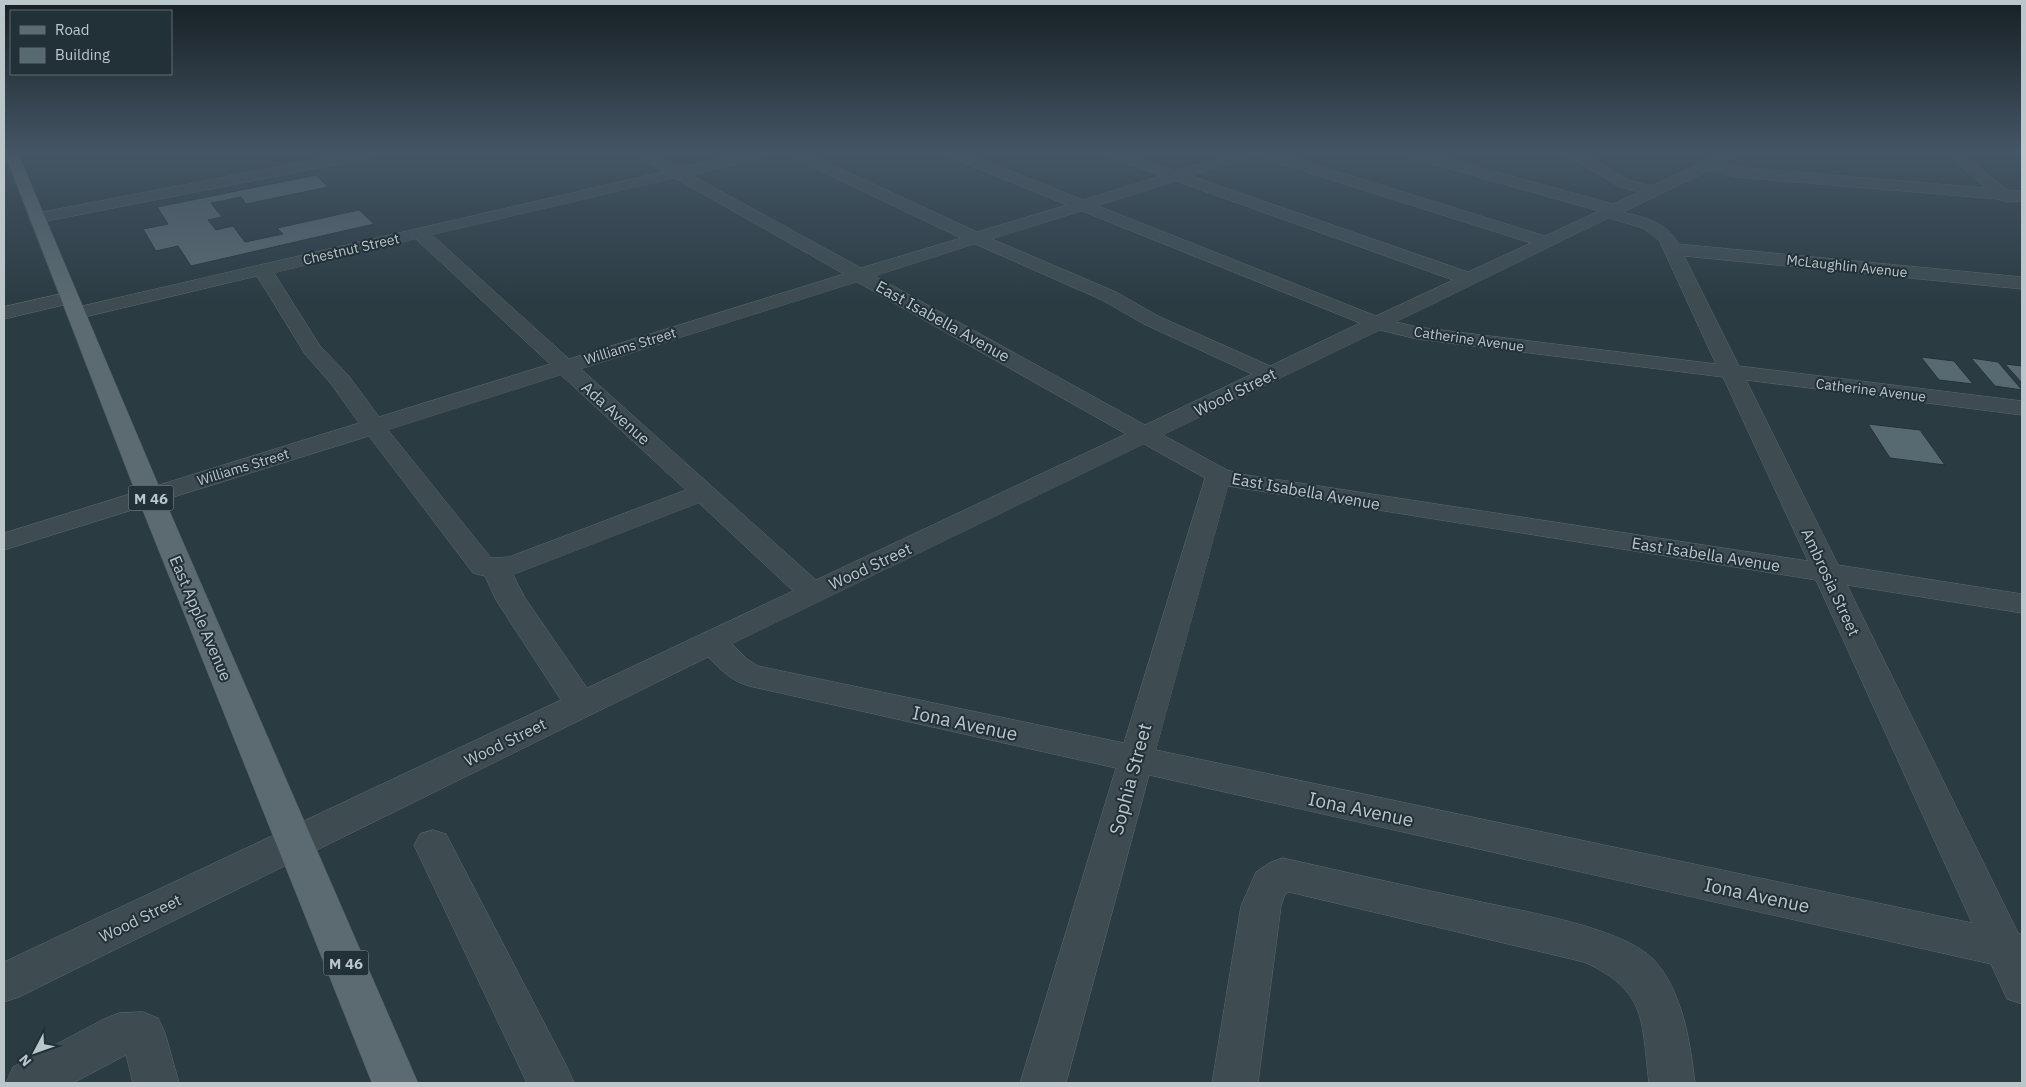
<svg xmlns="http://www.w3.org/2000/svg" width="2026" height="1087" font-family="'IBM Plex Sans',sans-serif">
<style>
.building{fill:#586a71;stroke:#243339}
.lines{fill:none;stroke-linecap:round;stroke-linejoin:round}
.minor-casing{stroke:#5c696f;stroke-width:1}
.major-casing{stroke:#4a585e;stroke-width:1}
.minor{fill:#3e4c51;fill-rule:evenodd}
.major{fill:#5c6b71;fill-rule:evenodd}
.labels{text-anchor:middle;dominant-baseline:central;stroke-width:4;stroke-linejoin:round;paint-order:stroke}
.far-street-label{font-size:14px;fill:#bbc6cb;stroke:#223137}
.shield{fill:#223137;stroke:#8d999f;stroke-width:1}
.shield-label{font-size:15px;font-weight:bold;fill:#bbc6cb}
.street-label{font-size:16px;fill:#bbc6cb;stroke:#223137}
.near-street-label{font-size:19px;fill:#bbc6cb;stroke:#223137}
</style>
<rect width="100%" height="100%" fill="#2a3b42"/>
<path class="building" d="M316,175L328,187L246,204L241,197L211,203L222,217L208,220L216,230L233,226L245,242L283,234L277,228L359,210L374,224L191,266L178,246L156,251L143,229L168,224L157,207Z
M1921,357L1954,361L1973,384L1939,380Z
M1971,358L1998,362L2022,390L1995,386Z
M2005,364L2022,366V383Z
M1868,424L1920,430L1945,465L1890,458Z"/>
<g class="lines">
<defs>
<path id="minor" d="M361,151H391L389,154L384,155L37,223L31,222L29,218L31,214L37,213Z
M630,151H648L679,168L754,151H780L778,154L691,175L861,268L961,238L785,154L783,151H802L977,232L1067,205L942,154L940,151H960L1083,200L1161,176L1112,158L1093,154L1091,151H1118L1176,171L1241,151H1271L1545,236L1599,211L1397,154L1395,151H1419L1613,204L1639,192L1618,186L1579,162L1555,154L1553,151H1575L1589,156L1628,180L1652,186L1725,151H1744L1742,154L1721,164L1736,167L1986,188L1943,151H1959L2007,190L2022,191V201L2006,202L1998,199L1736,177L1708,171L1623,212C1645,218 1667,222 1678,244L2022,277V289L1684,256L1739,366L2022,401V415L1746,380L1838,565L2022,594V613L1847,585L2018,933L2022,934V1004L2007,999L1991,964L1149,775L1066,1083H1020L1116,768L749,686C731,681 721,670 708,657L19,997L4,1002V962L561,700L496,600L485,576L473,573L369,436L4,550V533L359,423L332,385L305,354L257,276L76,319L69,317L66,313L69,309L663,172ZM1256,156L1531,243L1468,272L1191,176ZM675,178L844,274L569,359L432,235ZM1176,181L1453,280L1376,316L1098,206ZM1082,211L1360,323L1270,366L1158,316L1116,292L992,239ZM1609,218L1643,228L1659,240L1716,364L1417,327L1396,322ZM416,239L550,364L379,417L348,375L320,346L274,273ZM975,244L1102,300L1144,324L1252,374L1145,425L875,276ZM857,282L1126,434L816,580L581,369ZM1380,330L1417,339L1723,377L1808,561L1241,474L1227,470L1163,435ZM561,375L686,490L509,557L491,558L388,430ZM1144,444L1205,478L1124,743L758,666L747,659L732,644ZM1228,486L1816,580L1972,923L1156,750ZM699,503L793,591L587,688L525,598L513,575Z
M69,292L76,294L79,298L76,302L4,319V307Z
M433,830L446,834L567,1067L574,1083H527L414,845L420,834Z
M1283,858C1345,872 1406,886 1468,899C1515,910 1621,926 1653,959C1683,991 1690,1042 1695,1083H1649C1641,1021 1648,991 1584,962L1289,892L1285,894L1281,906L1258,1083H1212L1241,906L1256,872L1269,863Z
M143,1012L158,1018L165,1033L179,1083H133L126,1055L73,1083H6L13,1067L104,1019L119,1013Z"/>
<path id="major" d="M4,151H17L163,496L418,1083H372L137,496Z"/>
</defs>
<use href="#minor" class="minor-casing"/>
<use href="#major" class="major-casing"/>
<use href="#minor" class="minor"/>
<use href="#major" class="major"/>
</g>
<linearGradient id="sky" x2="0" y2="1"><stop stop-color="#172024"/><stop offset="0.5" stop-color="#445565"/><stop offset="1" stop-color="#445565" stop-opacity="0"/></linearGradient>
<rect width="2026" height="303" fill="url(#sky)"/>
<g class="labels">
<g class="far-street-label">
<text transform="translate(351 249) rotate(-13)">Chestnut Street</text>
<text transform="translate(1847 266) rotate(6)">McLaughlin Avenue</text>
<text transform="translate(1469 339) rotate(8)">Catherine Avenue</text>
<text transform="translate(630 346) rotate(-17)">Williams Street</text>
<text transform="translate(1871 390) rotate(7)">Catherine Avenue</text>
<text transform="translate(243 467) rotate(-17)">Williams Street</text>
</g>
<g class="shield">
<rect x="128.5" y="485.5" width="45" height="25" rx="4"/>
<rect x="323.5" y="950.5" width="45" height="25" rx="4"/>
</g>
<g class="shield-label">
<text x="151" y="498">M 46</text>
<text x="346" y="963">M 46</text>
</g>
<g class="street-label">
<text transform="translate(943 321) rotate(29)">East Isabella Avenue</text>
<text transform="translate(1235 392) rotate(-26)">Wood Street</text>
<text transform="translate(616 413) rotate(42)">Ada Avenue</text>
<text transform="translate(1306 491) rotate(10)">East Isabella Avenue</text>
<text transform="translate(1706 554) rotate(9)">East Isabella Avenue</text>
<text transform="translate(870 566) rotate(-25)">Wood Street</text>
<text transform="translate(1831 582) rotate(65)">Ambrosia Street</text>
<text transform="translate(201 618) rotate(67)">East Apple Avenue</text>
<text transform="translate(505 742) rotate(-26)">Wood Street</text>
<text transform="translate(140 918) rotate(-26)">Wood Street</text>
</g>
<g class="near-street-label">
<text transform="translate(965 723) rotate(12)">Iona Avenue</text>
<text transform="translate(1130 779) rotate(-75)">Sophia Street</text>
<text transform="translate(1361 809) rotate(12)">Iona Avenue</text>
<text transform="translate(1757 895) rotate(12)">Iona Avenue</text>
</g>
</g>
<rect width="2026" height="1087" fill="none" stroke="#bbc6cb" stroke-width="10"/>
<rect x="10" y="10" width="162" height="65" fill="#223137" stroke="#5f6d72"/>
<rect x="20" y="26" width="25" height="8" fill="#5c6b71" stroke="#5f6d72"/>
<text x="55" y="35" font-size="15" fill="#bbc6cb">Road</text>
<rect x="20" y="48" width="25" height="15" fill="#586a71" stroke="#5f6d72"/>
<text x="55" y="60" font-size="15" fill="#bbc6cb">Building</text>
<g transform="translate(35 1052) rotate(229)" stroke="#223137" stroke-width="4" paint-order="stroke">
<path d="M0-4L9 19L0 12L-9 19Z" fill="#bbc6cb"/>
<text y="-8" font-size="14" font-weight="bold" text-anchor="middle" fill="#bbc6cb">N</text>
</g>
</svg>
